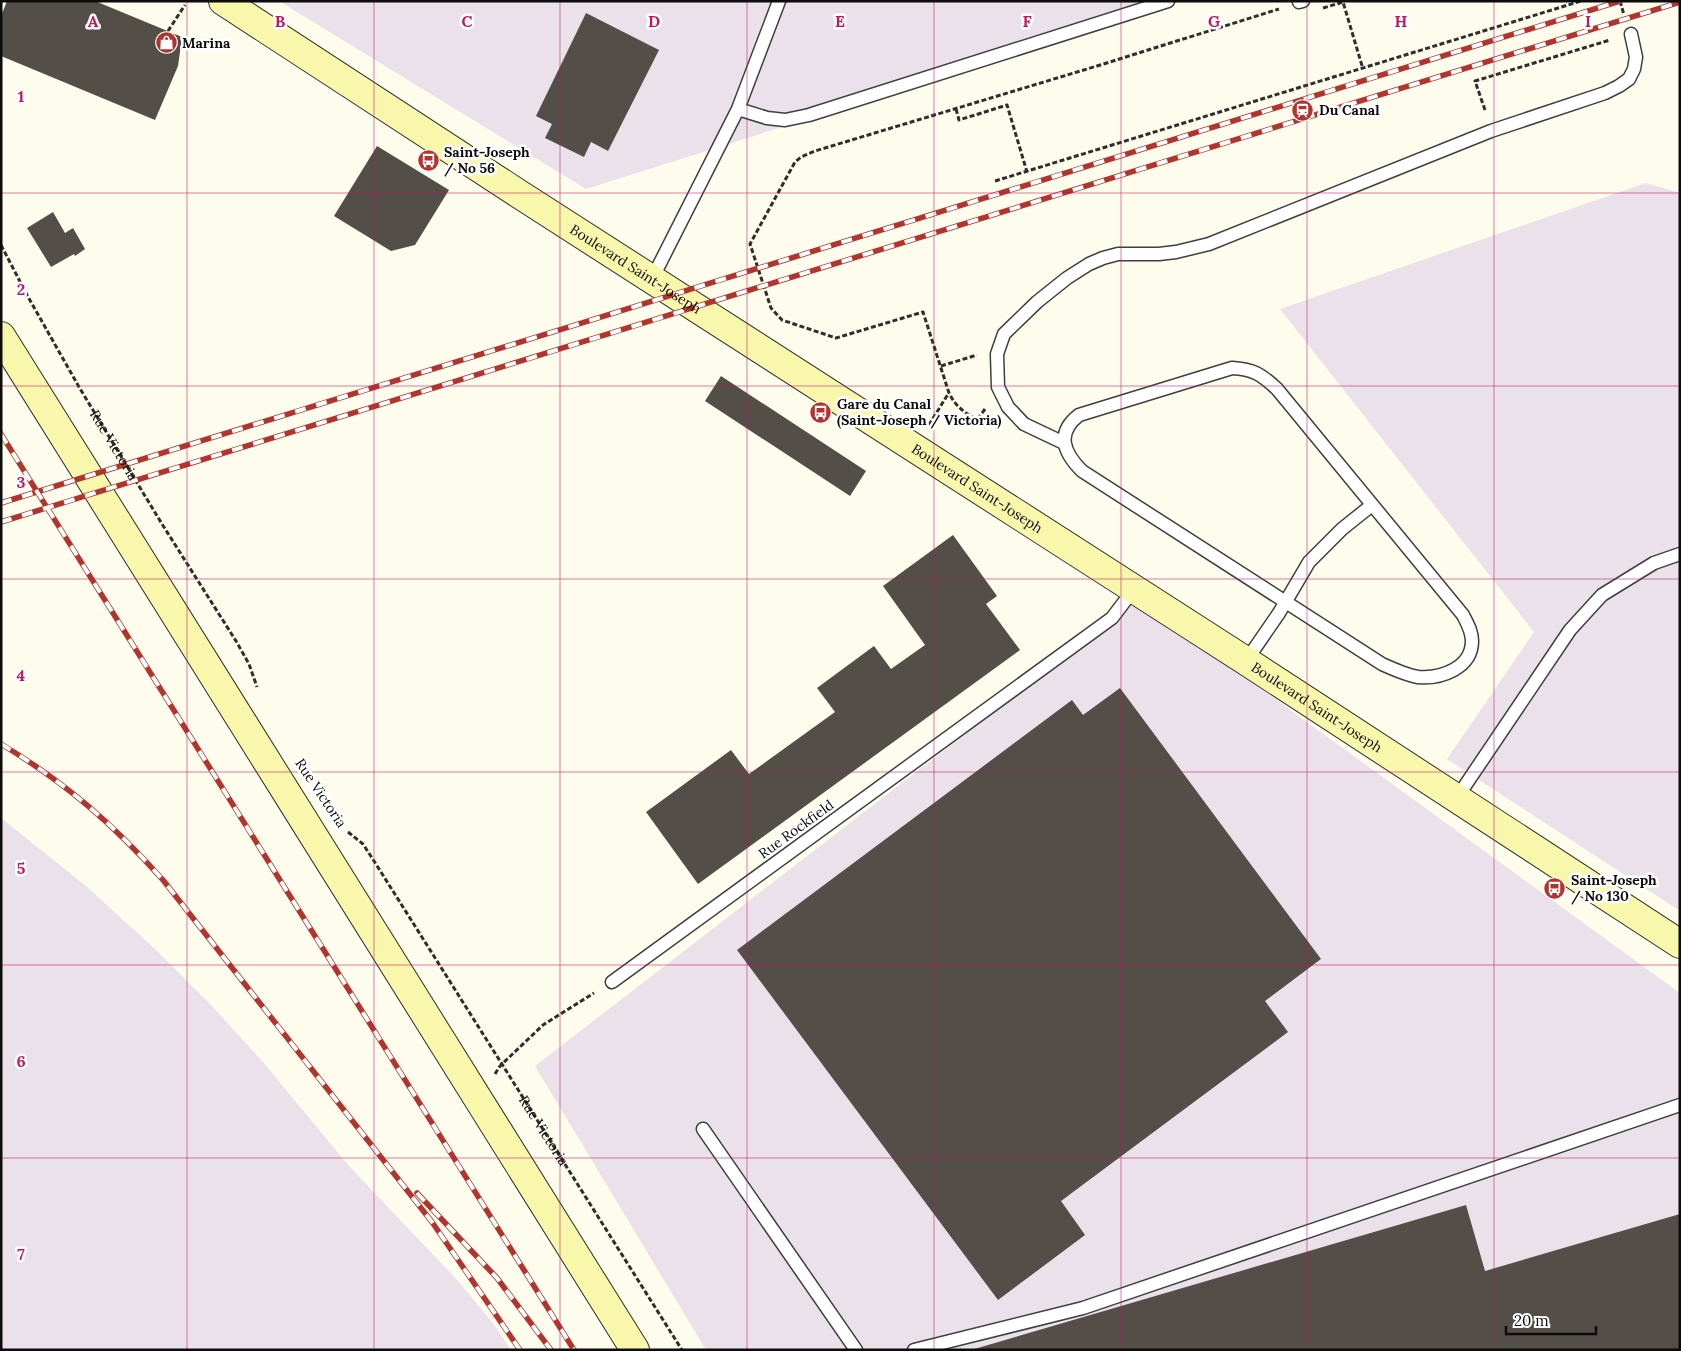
<svg xmlns="http://www.w3.org/2000/svg" width="1681" height="1351" font-family="Lora,serif">
<style>
.industrial{fill:#eae1ea}
.building{fill:#544e49}
.lines{fill:none;stroke-linecap:round;stroke-linejoin:round}
.lane-casing{stroke:#3f3f3f;stroke-width:15}
.secondary-casing{stroke:#2e2e2e;stroke-width:30}
.path{stroke:#2e2e2e;stroke-width:3;stroke-dasharray:5 2.5;stroke-linecap:butt}
.lane{stroke:#fff;stroke-width:12}
.secondary{stroke:#f9f7ac;stroke-width:28}
.rail-casing{stroke:#b2342f;stroke-width:5.5}
.rail{stroke:#fff;stroke-width:4;stroke-dasharray:11;stroke-linecap:butt}
.grid{fill:none;stroke:#c2185b;stroke-width:1;stroke-opacity:0.55}
.labels{text-anchor:middle;dominant-baseline:central;stroke-width:5;stroke-linejoin:round;paint-order:stroke}
.poi-label{font-size:14px;font-weight:bold;fill:#0c0c0c;stroke:#fff;text-anchor:start}
.street-label{font-size:14px;fill:#0c0c0c;stroke:#fff}
.grid-label{font-size:16px;text-anchor:middle;font-weight:bold;fill:#c2185b;stroke:#fff;stroke-width:5;stroke-linejoin:round;paint-order:stroke}
</style>
<rect width="100%" height="100%" fill="#fefcec"/>
<path class="industrial" d="M279,1H1180L586,189Z
M1646,183L1680,193V911L1447,759L1534,632L1280,309Z
M1139,600L1680,993V1350H706L535,1066Z
M1,818L86,886L155,949L211,1005L262,1061L349,1166L459,1282L495,1326L511,1350H1Z"/>
<path class="building" d="M7,1H95L182,37L178,66L155,120L1,56V16Z
M586,13L659,50L608,151L591,142L584,157L545,138L552,124L536,116Z
M377,146L449,190L415,245L391,251L334,216Z
M53,212L65,233L73,228L85,249L75,256L74,254L51,267L27,228Z
M721,376L866,471L850,496L705,401Z
M953,535L997,596L986,604L1020,650L698,884L646,812L731,750L749,774L835,712L817,688L874,646L891,669L925,645L883,586Z
M1120,688L1321,959L1265,1001L1288,1032L1061,1201L1085,1235L998,1300L737,950L1072,700L1083,715Z
M1466,1205L1485,1271L1680,1214V1350H971Z"/>
<g class="lines">
<defs>
<path id="lane" d="M1299,2L1303,1
M738,109L767,118L785,120L809,115L1168,1
M652,279L738,109L779,1
M1232,368C1254,369 1262,375 1277,389L1463,615C1467,623 1472,631 1472,641C1472,668 1441,679 1418,677C1406,675 1393,669 1382,664L1082,471C1063,452 1056,433 1079,415Z
M1064,443L1024,424L1008,407L998,387L997,354L1004,334L1037,302L1067,278L1089,264L1103,258L1118,254H1159L1176,252L1209,244L1491,131L1605,93L1619,86L1629,79L1634,69L1636,57L1631,34
M1246,661L1279,613L1309,562L1342,529L1372,505
M1456,799L1570,630L1602,595L1654,563L1680,554
M612,982L1112,618L1134,589
M703,1129L856,1350
M914,1350L1083,1308L1680,1105"/>
<g id="secondary">
<path id="s3" d="M223,1L519,194L1246,661L1680,944"/>
<path d="M1,336L635,1350"/>
</g>
</defs>
<use href="#lane" class="lane-casing"/>
<use href="#secondary" class="secondary-casing"/>
<g class="path">
<path d="M1620,1L1624,15"/>
<path d="M1323,8L1343,2L1363,69"/>
<path d="M168,31L185,5"/>
<path d="M956,109L959,120L1007,105L1027,172"/>
<path d="M1485,110L1475,81L1610,40"/>
<path d="M995,181L1581,1"/>
<path id="s1" d="M1,245L27,295L79,387L162,524L236,641L249,664L257,687"/>
<path d="M941,366L977,355"/>
<path d="M985,409L977,420C964,412 956,407 949,393L923,312L836,338L782,320L771,308L750,244L795,162L801,157L815,151L1097,66L1279,9"/>
<path d="M929,425L948,394"/>
<path id="s2" d="M348,832L363,844L374,861L682,1350"/>
<path d="M495,1074L500,1066L543,1025L594,993"/>
</g>
<use href="#lane" class="lane"/>
<use href="#secondary" class="secondary"/>
<defs>
<path id="rail" d="M1,434L574,1350
M1,503L1620,1
M1,522L1680,2
M1,744C66,783 113,824 163,880L432,1222L520,1350
M417,1193L497,1278L551,1350"/>
</defs>
<use href="#rail" class="rail-casing"/>
<use href="#rail" class="rail"/>
</g>
<path class="grid" d="M187,1V1350M374,1V1350M560,1V1350M747,1V1350M934,1V1350M1121,1V1350M1307,1V1350M1494,1V1350M1,193H1680M1,386H1680M1,579H1680M1,772H1680M1,965H1680M1,1158H1680"/>
<defs>
<symbol id="shop-disc" viewBox="-11 -11 22 22"><circle r="9.5" fill="#b2342f" stroke="#fff"/><path d="M-5-2.5h2.3a2.7 3.5 0 0 1 5.4 0H5L5.5 6h-11ZM-1.5-2.5h3a1.5 2.3 0 0 0-3 0Z" fill="#fff"/></symbol>
<symbol id="station-disc" viewBox="-11 -11 22 22"><circle r="9.5" fill="#b2342f" stroke="#fff"/><path d="M-3-6H3Q5-6 5-4V2Q5 4 3 4L4.5 6H3L1.5 4h-3L-3 6H-4.5L-3 4Q-5 4-5 2V-4Q-5-6-3-6ZM-3.5-4v3h7v-3ZM-3.5 1v1.5H-2V1ZM2 1v1.5H3.5V1Z" fill="#fff"/></symbol>
<symbol id="bus-disc" viewBox="-11 -11 22 22"><circle r="9.5" fill="#b2342f" stroke="#fff"/><path d="M-5-6H5V4H4V6H2V4H-2V6H-4V4H-5ZM-3.5-4V0h7V-4ZM-3.5 1.2v1.5H-2V1.2ZM2 1.2v1.5H3.5V1.2Z" fill="#fff"/></symbol>
</defs>
<g fill-rule="evenodd">
<use href="#shop-disc" x="154" y="30" width="25" height="25"/>
<use href="#station-disc" x="1290" y="98" width="25" height="25"/>
<use href="#bus-disc" x="416" y="148" width="25" height="25"/>
<use href="#bus-disc" x="808" y="400" width="25" height="25"/>
<use href="#bus-disc" x="1542" y="876" width="25" height="25"/>
</g>
<g class="labels">
<g class="poi-label">
<text x="182" y="43">Marina</text>
<text x="1319" y="110">Du Canal</text>
<text x="444" y="152">Saint-Joseph<tspan x="444" dy="16">/ No 56</tspan></text>
<text x="837" y="404">Gare du Canal<tspan x="837" dy="16">(Saint-Joseph / Victoria)</tspan></text>
<text x="1571" y="880">Saint-Joseph<tspan x="1571" dy="16">/ No 130</tspan></text>
</g>
<g class="street-label">
<text stroke="none"><textPath href="#s3" startOffset="492">Boulevard Saint-Joseph</textPath></text>
<text stroke="none"><textPath href="#s1" startOffset="230">Rue Victoria</textPath></text>
<text stroke="none"><textPath href="#s3" startOffset="898">Boulevard Saint-Joseph</textPath></text>
<text stroke="none"><textPath href="#s3" startOffset="1302">Boulevard Saint-Joseph</textPath></text>
<text transform="translate(321 793) rotate(56)">Rue Victoria</text>
<text transform="translate(796 829) rotate(-36)">Rue Rockfield</text>
<text stroke="none"><textPath href="#s2" startOffset="358">Rue Victoria</textPath></text>
</g>
</g>
<g class="grid-label">
<text x="93" y="27">A</text>
<text x="280" y="27">B</text>
<text x="467" y="27">C</text>
<text x="654" y="27">D</text>
<text x="840" y="27">E</text>
<text x="1027" y="27">F</text>
<text x="1214" y="27">G</text>
<text x="1401" y="27">H</text>
<text x="1588" y="27">I</text>
<text x="21" y="102">1</text>
<text x="21" y="295">2</text>
<text x="21" y="488">3</text>
<text x="21" y="681">4</text>
<text x="21" y="874">5</text>
<text x="21" y="1067">6</text>
<text x="21" y="1260">7</text>
</g>
<rect width="1681" height="1351" fill="none" stroke="#0c0c0c" stroke-width="5"/>
<path d="M1506 1326v8h90v-8" fill="none" stroke="#0c0c0c" stroke-width="2.5"/>
<text x="1514" y="1326" font-size="15" fill="#0c0c0c" stroke="#ffffff" stroke-width="4" paint-order="stroke">20 m</text>
</svg>
